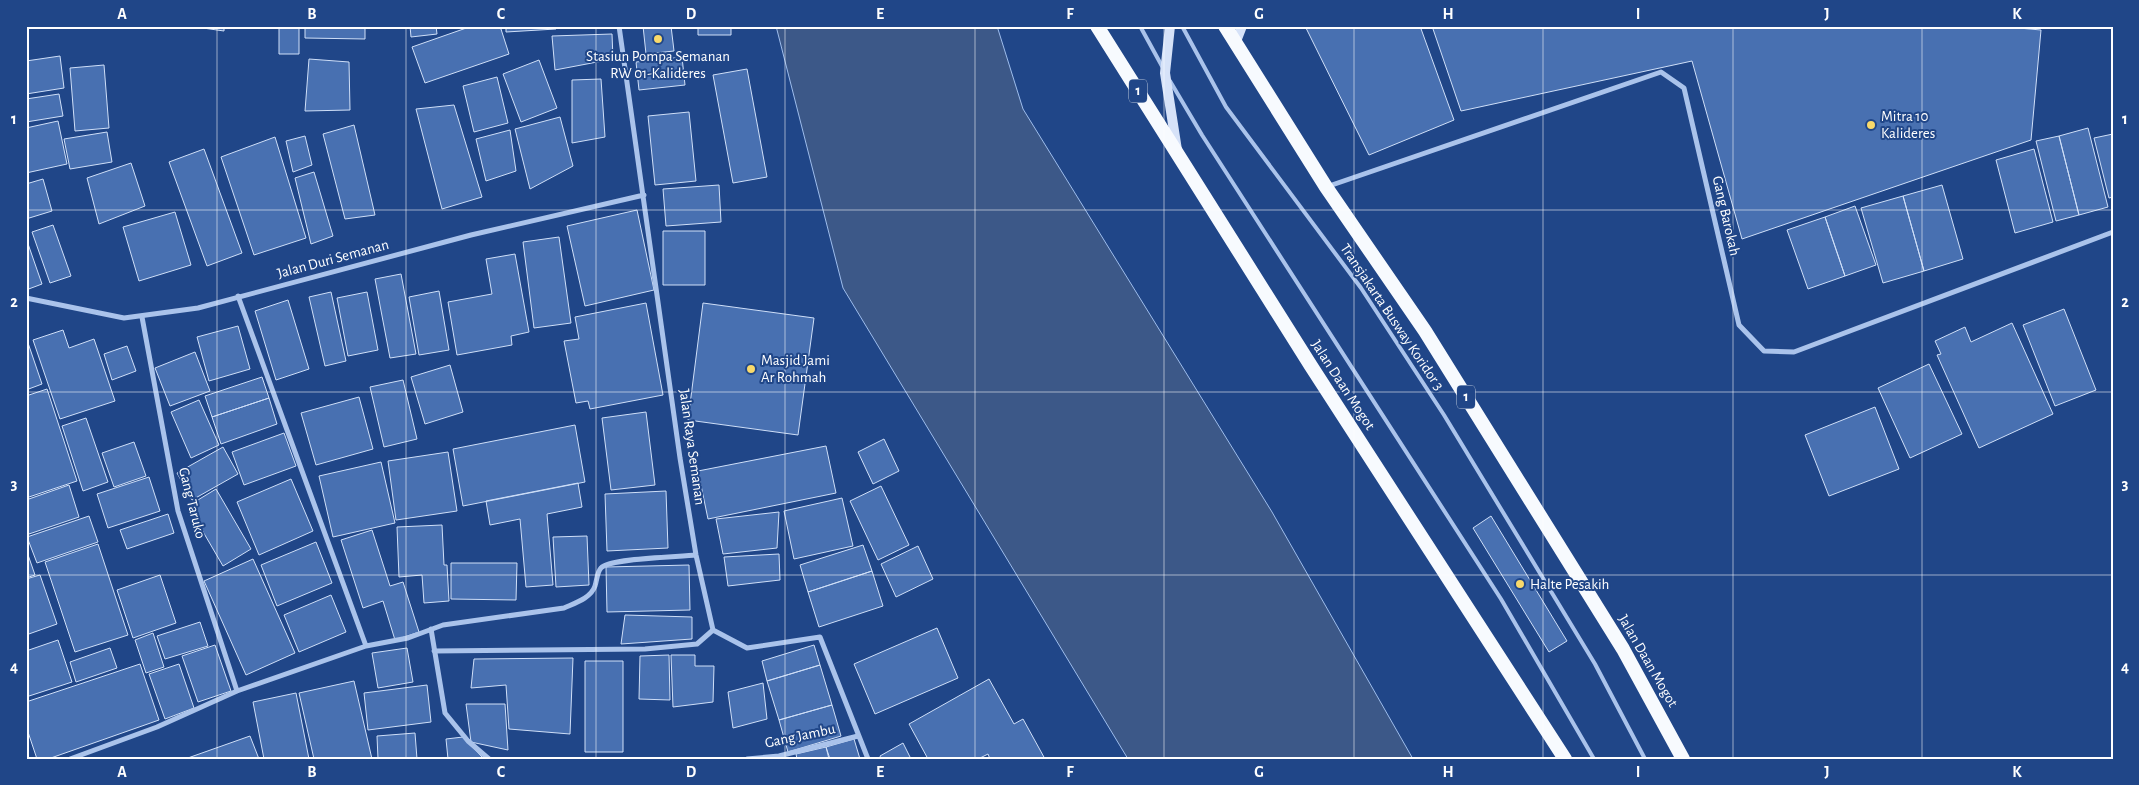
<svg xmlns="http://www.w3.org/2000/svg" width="2139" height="785" font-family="'Alegreya Sans',sans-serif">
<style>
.water{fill:#3c5888;stroke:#9ebdec}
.building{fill:#4870b1;stroke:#cfdff8}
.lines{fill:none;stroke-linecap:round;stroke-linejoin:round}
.service{stroke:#aac3eb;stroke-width:4}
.minor{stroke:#aac3eb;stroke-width:5}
.secondary{stroke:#d6e2f8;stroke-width:10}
.trunk{stroke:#f7fafe;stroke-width:14}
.grid{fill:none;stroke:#fff;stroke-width:1;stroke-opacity:0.55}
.poi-dot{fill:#f8d96b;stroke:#204688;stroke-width:2}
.labels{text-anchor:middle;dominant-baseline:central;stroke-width:4;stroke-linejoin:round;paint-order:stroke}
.shield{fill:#204688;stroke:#bcc8db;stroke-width:1}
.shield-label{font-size:14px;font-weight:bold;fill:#fff}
.poi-label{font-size:15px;fill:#fff;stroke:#204688;text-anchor:start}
.street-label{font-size:15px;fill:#fff;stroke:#204688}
.neatline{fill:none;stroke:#fff;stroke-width:2}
.grid-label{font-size:16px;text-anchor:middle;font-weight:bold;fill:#fff}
</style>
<rect width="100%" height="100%" fill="#204688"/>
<path class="water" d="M776,26H997L1023,109L1272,512L1413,759H1128L843,288Z"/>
<path class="building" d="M189,26H224V31Z
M279,26H299V54H279Z
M305,26H365V39L305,38Z
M410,26H436L437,34L411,37Z
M472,26H500L509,54L425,83L412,47Z
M506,26H556V29L506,32Z
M643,26H671L674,51L646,54Z
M698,26H731V35H698Z
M1310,26H1420L1454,120L1369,155L1306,28Z
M1432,26H1996L2041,30L2031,140L1742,239L1692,61L1461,111Z
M612,34L613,59L555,70L552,36Z
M60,56L64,88L26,94V61Z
M682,57L685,85L639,90L636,62Z
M309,59L349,62L350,110L305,111Z
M539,60L557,108L521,122L503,74Z
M104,65L109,128L75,131L70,68Z
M747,69L767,177L733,183L713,75Z
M497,77L508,123L474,132L463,86Z
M601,79L605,137L572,143V80Z
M59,94L63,116L26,122V99Z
M454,105L482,197L442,209L416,109Z
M689,112L696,181L655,185L648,116Z
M560,117L573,166L530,189L515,129Z
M58,121L67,164L26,173V128Z
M354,125L375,215L345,219L323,134Z
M2088,128L2108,207L2079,215L2059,136Z
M510,130L516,171L486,181L476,139Z
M107,132L112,162L70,169L64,139Z
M2113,134V197L2109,198L2094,138Z
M305,136L312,165L293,172L286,141Z
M2059,136L2079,215L2056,221L2036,141Z
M275,137L306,238L254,255L221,157Z
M204,149L242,253L207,266L169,162Z
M2034,149L2053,222L2015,233L1996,160Z
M131,163L145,206L99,224L87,178Z
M314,172L333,236L311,244L295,178Z
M43,179L52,211L26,219V184Z
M719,185L721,222L666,226L663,189Z
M1942,185L1963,259L1924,271L1903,196Z
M1903,196L1924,271L1883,283L1861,208Z
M1855,206L1876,265L1845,276L1825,217Z
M637,210L654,290L585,306L567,226Z
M175,212L191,265L139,281L123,227Z
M1825,217L1845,276L1808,289L1787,230Z
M53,225L71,276L50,283L32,232Z
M663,231H705V285H663Z
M559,237L571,323L534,328L523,242Z
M26,238L42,284L26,290Z
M515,254L529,332L511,336L512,345L457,355L448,302L492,294L486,259Z
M401,274L416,354L390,358L375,279Z
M439,291L449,350L419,355L409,297Z
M331,292L346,361L325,366L309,297Z
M367,292L378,350L348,356L337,298Z
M288,300L309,369L276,380L255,311Z
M646,303L663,395L590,409L588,401L576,403L564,341L579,339L575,317Z
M703,303L814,318L798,435L688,420Z
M2064,309L2096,390L2055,406L2023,325Z
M2012,323L2053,414L1979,448L1937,355L1941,354L1935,341L1965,327L1971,342Z
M238,326L250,369L209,381L197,337Z
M63,330L69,348L94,339L115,401L60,419L33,340Z
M26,337L42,384L26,390Z
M127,346L136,371L112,380L104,354Z
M195,352L210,391L170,406L155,368Z
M1929,364L1962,434L1910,458L1878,388Z
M450,365L463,412L425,424L411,377Z
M262,377L269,398L212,417L205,396Z
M403,380L417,439L384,447L370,387Z
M47,389L77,481L26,498V396Z
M359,397L373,449L316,465L301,413Z
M269,398L277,424L221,444L212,417Z
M199,400L219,445L191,458L171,412Z
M1875,407L1899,469L1829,496L1805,435Z
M646,412L655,485L611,490L602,418Z
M86,418L108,482L83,491L62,426Z
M575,425L585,482L463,506L453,449Z
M284,433L296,466L244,485L232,452Z
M884,439L899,471L873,484L858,452Z
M134,442L146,476L114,487L102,453Z
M826,446L836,493L708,519L698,471Z
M223,447L238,474L192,500L177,473Z
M448,452L457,511L396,520L388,461Z
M381,462L395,523L333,537L319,476Z
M149,477L160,511L108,528L97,494Z
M291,479L313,531L259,555L237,502Z
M578,483L582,507L547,514L553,585L526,587L520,519L490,525L486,501Z
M69,485L79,517L29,534L26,525V500Z
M881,486L909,545L878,560L850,501Z
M216,489L251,549L223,566L188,506Z
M666,491L668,548L607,551L605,494Z
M842,498L853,546L794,559L784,511Z
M779,512L777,548L723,554L716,519Z
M168,514L174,533L127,549L120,530Z
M89,516L98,542L37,563L27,537Z
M1491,516L1567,641L1549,652L1473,528Z
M442,525L444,565H447L449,601L424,603L422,575L399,577L397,527Z
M372,530L390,586L403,582L419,632L395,640L383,601L363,608L341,540Z
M587,536L589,585L556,587L553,537Z
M316,542L332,583L277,606L261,565Z
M98,544L128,635L75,652L45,562Z
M863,545L872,571L808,592L800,565Z
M918,546L933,579L896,597L881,564Z
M26,549L35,575L26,578Z
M779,554L780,580L728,586L724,557Z
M253,559L295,653L246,675L204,581Z
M451,563H517L516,600L451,599Z
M689,565L690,610L607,612L606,567Z
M872,571L883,606L819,627L808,592Z
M40,575L57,624L26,635V579Z
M160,575L176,623L133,638L117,590Z
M331,595L346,632L299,652L284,615Z
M625,615L692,617V639L621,644Z
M200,622L208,646L165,659L157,636Z
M937,628L958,678L875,714L854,664Z
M153,633L164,667L146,673L135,640Z
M58,640L72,682L26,697V651Z
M215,645L231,691L198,702L182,656Z
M814,645L820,665L767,681L762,661Z
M110,648L117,668L76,682L70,662Z
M407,648L413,682L378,688L372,653Z
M669,655L670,700L639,699L640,656Z
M671,655H695V666H714L713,702L673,707Z
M573,658L570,734L509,729L506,685L471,688L474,659Z
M585,661H623V752H585Z
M140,664L159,720L48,759H37L26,726V702Z
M179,664L194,708L165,719L149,674Z
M820,665L832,705L779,720L767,681Z
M989,679L1014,724L1023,719L1045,759H990L988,754L978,759H928L909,724Z
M354,681L372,759H314L299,693Z
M763,683L767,719L733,728L728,692Z
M427,685L431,722L368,730L364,693Z
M296,693L309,759H264L253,702Z
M466,704H505L508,750L471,742Z
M832,705L841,736L788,752L779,720Z
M415,733L417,759H378L377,736Z
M250,736L259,759H185Z
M463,737L482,757V759H448L446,739Z
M854,739L860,759H830L826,747Z
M903,743L911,759H881L880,756Z
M826,747L829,759H797L796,754Z"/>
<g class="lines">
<path class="service" d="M1140,26L1163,68
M1182,26L1226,107L1361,288L1444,415L1595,664L1645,759
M1170,81L1202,135L1501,599L1594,759"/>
<path class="minor" d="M619,26L680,458L696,555L713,630L747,648L820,637L868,759
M1329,186L1661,72L1684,88L1739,325L1764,351L1794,352L2113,232
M238,296L366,646
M26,298L124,318L198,308L471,235L644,195
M142,317L178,511L237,691
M431,629L445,713L468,741L489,759
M434,651L645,649L697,644L713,630
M70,759L157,727L237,691L366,646L408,638L443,625L564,608C575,603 591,598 595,586C597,580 597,572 601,568C609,558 680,557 696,555
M747,759L779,756L858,736"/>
<path class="secondary" d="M1170,26L1165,73L1177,150
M1235,44L1242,26"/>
<path class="trunk" d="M1097,26L1311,366L1565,759
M1225,26L1326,187L1425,331L1623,649L1683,759"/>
</g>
<path class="grid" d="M217,26V759M406,26V759M596,26V759M785,26V759M975,26V759M1164,26V759M1354,26V759M1543,26V759M1733,26V759M1922,26V759M26,210H2113M26,392H2113M26,575H2113"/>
<g class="poi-dot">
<circle cx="658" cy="39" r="5"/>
<circle cx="1871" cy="125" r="5"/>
<circle cx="751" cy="369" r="5"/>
<circle cx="1520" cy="584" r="5"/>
</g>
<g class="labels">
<g class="shield">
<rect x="1129" y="79.5" width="18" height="23" rx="4"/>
<rect x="1457" y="385.5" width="18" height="23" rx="4"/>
</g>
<g class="shield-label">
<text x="1138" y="91">1</text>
<text x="1466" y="397">1</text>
</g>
<g class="poi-label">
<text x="658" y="56" text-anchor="middle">Stasiun Pompa Semanan<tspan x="658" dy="17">RW 01-Kalideres</tspan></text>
<text x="1881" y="116">Mitra 10<tspan x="1881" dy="17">Kalideres</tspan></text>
<text x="761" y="360">Masjid Jami<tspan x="761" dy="17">Ar Rohmah</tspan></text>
<text x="1530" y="584">Halte Pesakih</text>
</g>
<g class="street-label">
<text transform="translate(1726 216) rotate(77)">Gang Barokah</text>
<text transform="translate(333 259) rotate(-15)">Jalan Duri Semanan</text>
<text transform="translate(1392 317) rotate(56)">Transjakarta Busway Koridor 3</text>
<text transform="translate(1343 385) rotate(57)">Jalan Daan Mogot</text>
<text transform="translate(692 447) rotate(82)">Jalan Raya Semanan</text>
<text transform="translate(192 503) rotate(76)">Gang Taruko</text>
<text transform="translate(1648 661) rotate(60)">Jalan Daan Mogot</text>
<text transform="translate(800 736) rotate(-12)">Gang Jambu</text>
</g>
</g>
<rect width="2139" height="785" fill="none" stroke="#204688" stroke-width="55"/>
<rect x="28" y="28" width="2084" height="730" class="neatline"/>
<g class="grid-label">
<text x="122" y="19">A</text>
<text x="312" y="19">B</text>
<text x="501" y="19">C</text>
<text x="691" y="19">D</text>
<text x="880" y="19">E</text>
<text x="1070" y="19">F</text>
<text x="1259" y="19">G</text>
<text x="1448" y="19">H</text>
<text x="1638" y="19">I</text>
<text x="1827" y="19">J</text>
<text x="2017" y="19">K</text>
<text x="14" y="124">1</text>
<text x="2125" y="124">1</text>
<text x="14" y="307">2</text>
<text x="2125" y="307">2</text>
<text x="14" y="489">3</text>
<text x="2125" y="489">3</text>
<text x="14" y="672">4</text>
<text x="2125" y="672">4</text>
<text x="122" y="777">A</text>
<text x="312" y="777">B</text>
<text x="501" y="777">C</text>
<text x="691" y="777">D</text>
<text x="880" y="777">E</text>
<text x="1070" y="777">F</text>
<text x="1259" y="777">G</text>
<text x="1448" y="777">H</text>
<text x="1638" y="777">I</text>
<text x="1827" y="777">J</text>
<text x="2017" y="777">K</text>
</g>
</svg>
